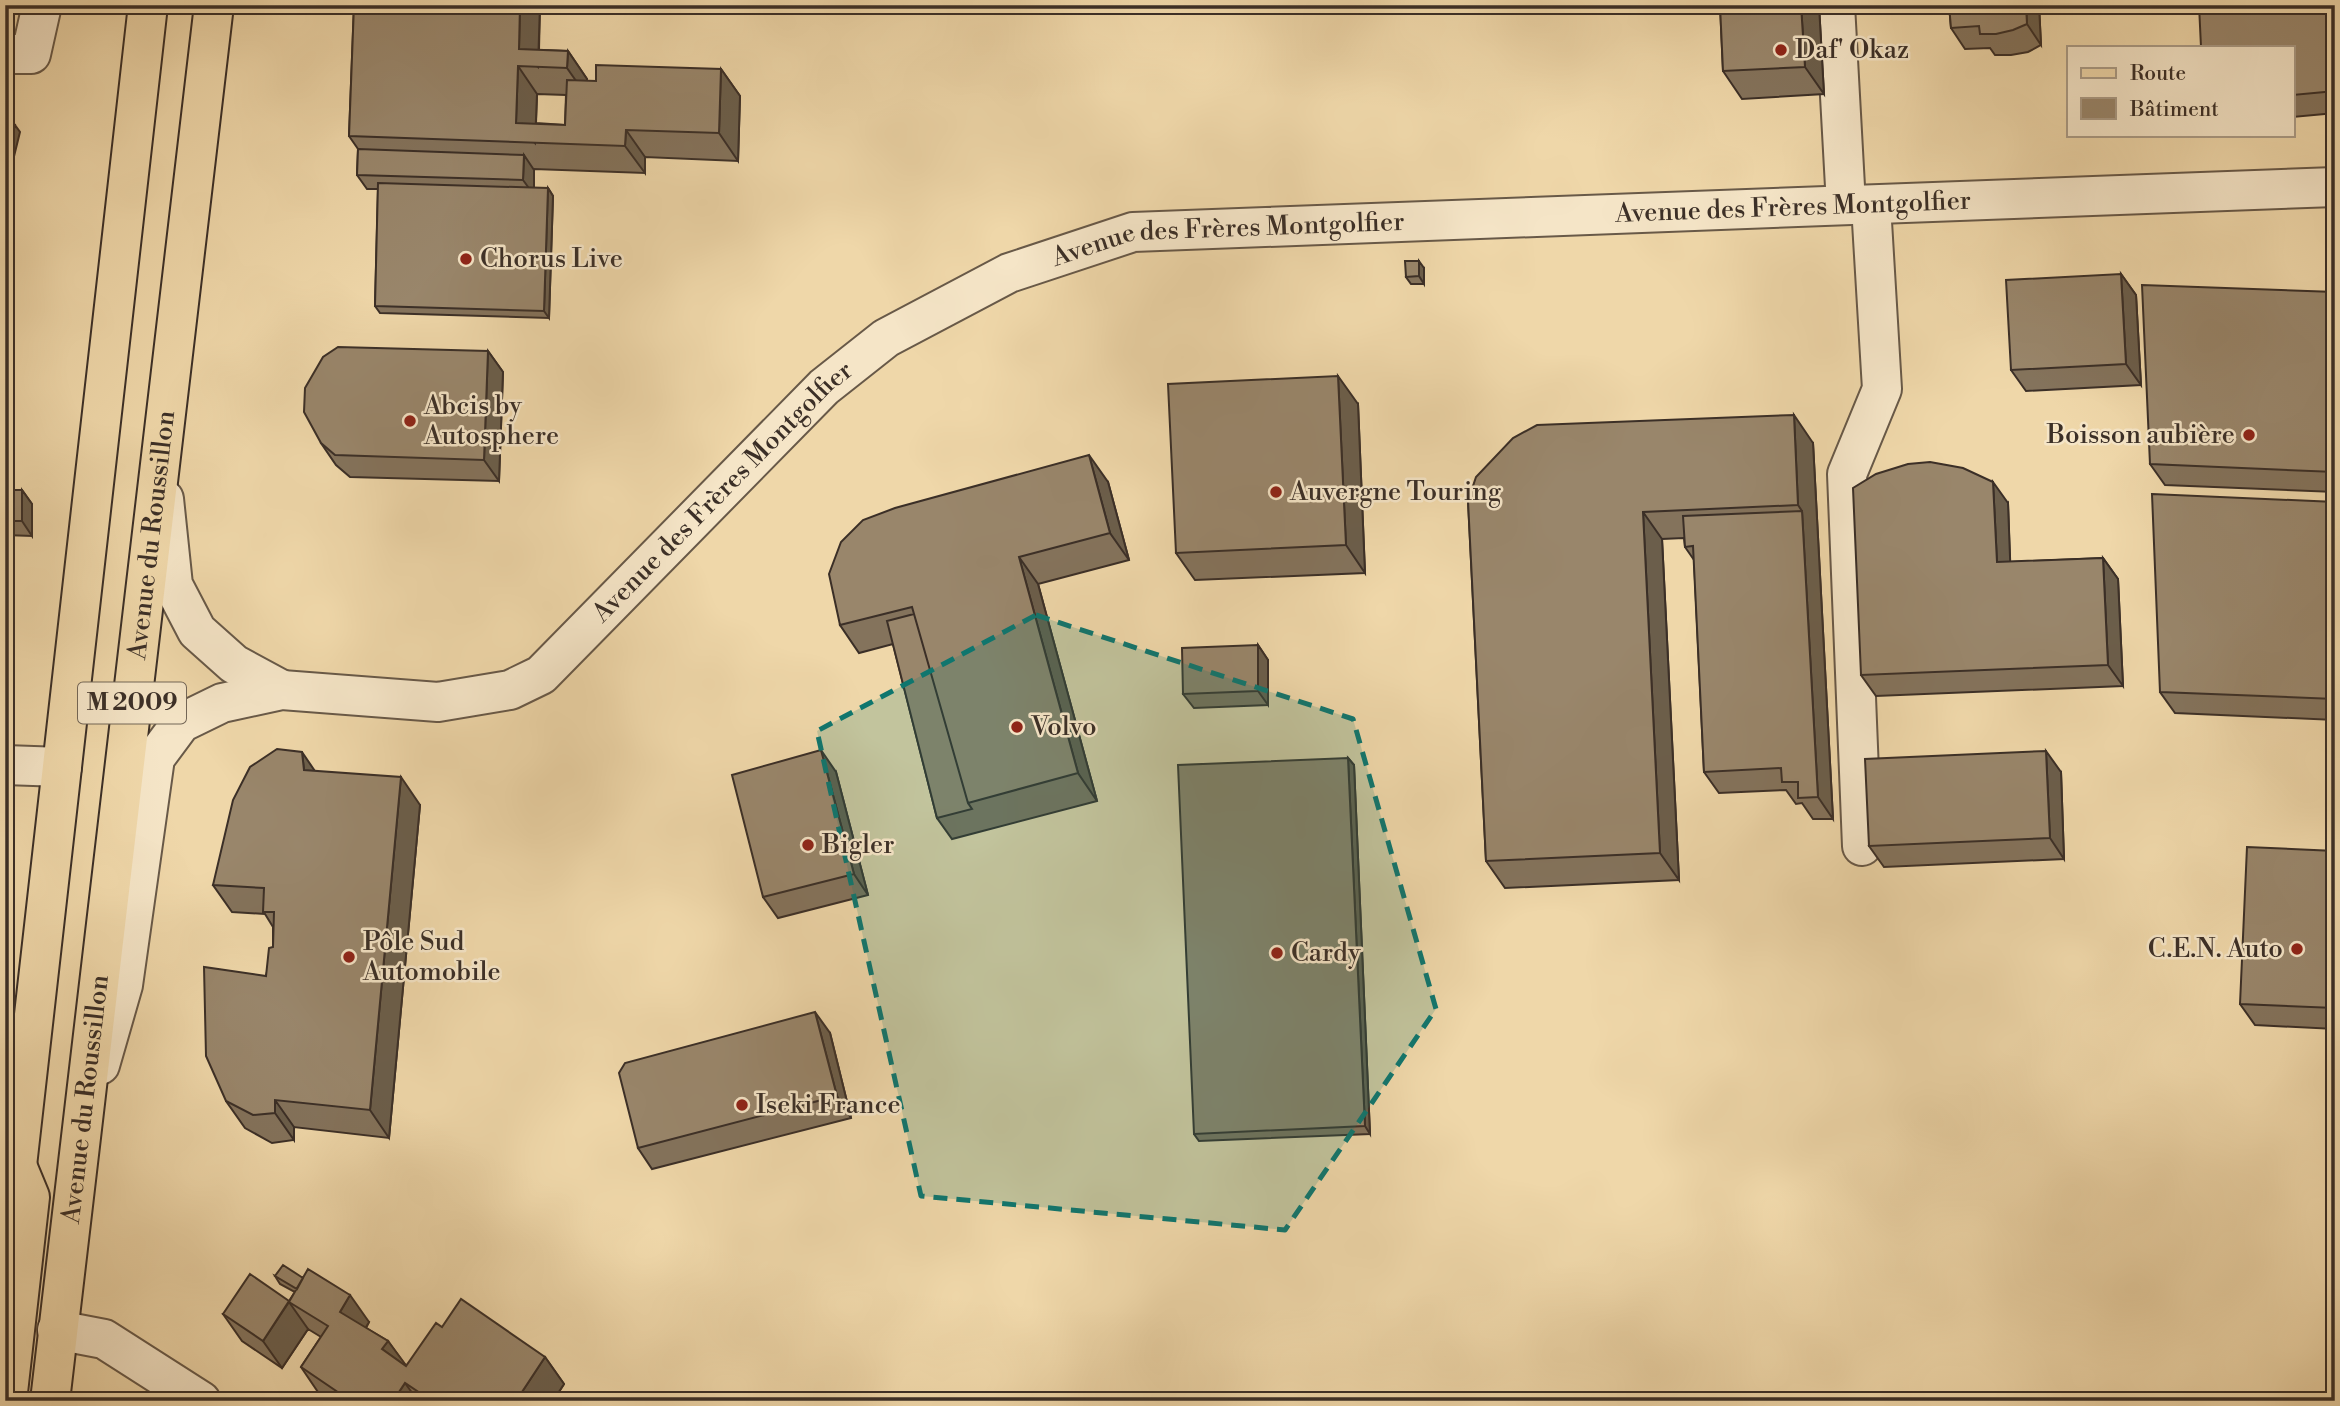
<svg xmlns="http://www.w3.org/2000/svg" width="2340" height="1406" font-family="'Libre Bodoni',serif">
<style>
.lines{fill:none;stroke-linecap:round;stroke-linejoin:round}
.minor-casing{stroke:#685948;stroke-width:42}
.major-casing{stroke:#3b2f27;stroke-width:42}
.highway-casing{stroke:#3b2f27;stroke-width:42}
.minor{stroke:#f5e5c7;stroke-width:38}
.major{stroke:#efd7a9;stroke-width:38}
.highway{stroke:#efd7a9;stroke-width:38}
.wall{fill:#84735c;stroke:#3b2f27;stroke-width:2;fill-rule:evenodd}
.shaded-wall{fill:#6b5e4b;stroke:#3b2f27;stroke-width:2}
.building{fill:#99866b;stroke:#3b2f27;stroke-width:2}
.marked{fill:#0f766e;fill-opacity:0.2;stroke:#0f766e;stroke-width:5;stroke-dasharray:14 9;stroke-linejoin:round}
.poi-dot{fill:#8f2418;stroke:#f5e5c7;stroke-width:2.5}
.labels{text-anchor:middle;dominant-baseline:central;stroke-width:5;stroke-linejoin:round;paint-order:stroke}
.shield{fill:#f5e5c7;stroke:#736657;stroke-width:2}
.shield-label{font-size:24px;font-weight:bold;fill:#3b2f27}
.poi-label{font-size:26px;fill:#3b2f27;stroke:#f5e5c7;text-anchor:start}
.street-label{font-size:26px;fill:#3b2f27;stroke:#f5e5c7}
</style>
<rect width="100%" height="100%" fill="#efd7a9"/>
<filter id="stains"><feTurbulence type="fractalNoise" baseFrequency=".00286" numOctaves="4"/><feColorMatrix values="0 0 0 0 .2 0 0 0 0 .09 0 0 0 0 .02 0 0 0 .5 -.17"/></filter>
<radialGradient id="worn" r=".72"><stop offset=".6" stop-color="#630" stop-opacity="0"/><stop offset="1" stop-color="#630" stop-opacity=".3"/></radialGradient>
<g class="lines">
<defs>
<g id="minor">
<path d="M1835,5L1846,205"/>
<path d="M5,54H31L42,5"/>
<path d="M164,499L173,585L197,631L234,664L282,690"/>
<path d="M5,765L62,767"/>
<path d="M1862,846L1847,474L1882,389L1871,205"/>
<path id="s1" d="M100,1065L123,985L155,758L181,723L222,703L282,690L438,702L510,690L541,675L824,387L886,338L1009,273L1133,232L2335,187"/>
<path d="M57,1330L104,1339L201,1401"/>
</g>
<g id="major">
<path d="M13,1201L148,5"/>
<path id="s2" d="M50,1401L214,5"/>
</g>
<path id="highway" d="M7,1401L30,1197L18,1168"/>
</defs>
<use href="#minor" class="minor-casing"/>
<use href="#major" class="major-casing"/>
<use href="#highway" class="highway-casing"/>
<use href="#minor" class="minor"/>
<use href="#major" class="major"/>
<use href="#highway" class="highway"/>
</g>
<path class="wall" d="M354,5H540L539,50L568,51L587,79V81H596L721,69L740,96L738,161L645,157V173L534,169V188H548L553,196L549,318L380,313L375,306L378,189H367L357,175L358,149L349,136ZM537,94L566,95L565,125L536,123Z
M1720,5H1819L1824,94L1742,99L1723,71Z
M1949,5H2039L2041,45L2028,52L2011,55H1995L1990,48L1965,49L1951,28Z
M2335,5V113L2293,117V47Z
M1424,268V284H1411L1406,277Z
M2121,274L2136,295L2141,385L2026,391L2011,370Z
M2335,292V492L2165,485L2150,464Z
M488,351L503,372L499,481L350,477L336,465L321,443Z
M1358,404L1365,573L1195,580L1176,553Z
M1813,443L1833,819H1813L1802,803L1796,804L1786,790L1719,793L1704,772L1694,560L1685,547L1684,538L1662,539L1679,880L1505,888L1486,861L1468,501Z
M1108,482L1129,560L1038,584L1097,801L952,839L937,818L893,644L859,653L840,625Z
M5,490H22L32,504V536L5,535Z
M2335,502V720L2175,713L2160,692Z
M2008,503L2010,562L2103,558L2118,579L2123,686L1876,696L1861,675Z
M1258,645L1268,660V705L1194,708L1183,694Z
M1348,758L1354,765L1370,1134L1199,1141L1194,1134Z
M315,771L420,805L389,1138L294,1127V1140L272,1143L245,1128L226,1101L266,976L273,947V927L265,914L232,912L213,885Z
M836,772L868,895L778,918L763,897Z
M2061,772L2064,859L1884,867L1869,846Z
M2335,851V1029L2255,1025L2240,1004Z
M830,1033L851,1118L652,1169L638,1148Z
M275,1276L369,1322L366,1328L388,1341L406,1366L442,1327L545,1357L564,1384L553,1401H329L320,1395L301,1367L321,1337L308,1329L282,1368L242,1341L223,1314L289,1301L295,1292L280,1284Z"/>
<path class="shaded-wall" d="M520,5H540L538,67L519,49Z
M1801,5H1819L1824,94L1805,67Z
M2026,5H2039L2041,45L2027,24Z
M568,51L587,79L586,95L567,68Z
M518,66L537,94L535,143L516,123Z
M721,69L740,96L738,161L719,133Z
M15,125L20,132L5,193V164Z
M626,130L645,157V173L625,146Z
M524,155L534,170V195L523,180Z
M548,188L553,196L549,318L544,311Z
M1419,261L1424,268V284L1419,276Z
M2121,274L2136,295L2141,385L2126,364Z
M488,351L503,372L499,481L484,460Z
M1338,376L1358,404L1365,573L1346,545Z
M1794,415L1813,443L1833,819L1818,797L1802,511L1798,505Z
M1089,455L1108,482L1129,560L1110,533Z
M1993,482L2008,503L2011,583L1997,562Z
M22,490L32,504V536L22,521Z
M1643,512L1662,539L1679,880L1660,853Z
M1019,557L1038,584L1097,801L1078,773Z
M2103,558L2118,579L2123,686L2108,665Z
M1258,645L1268,660V705L1258,691Z
M821,750L836,772L868,895L854,874Z
M2046,751L2061,772L2064,859L2050,838Z
M302,752L321,780L304,770Z
M1348,758L1354,765L1370,1134L1365,1126Z
M401,777L420,805L389,1138L370,1110Z
M815,1012L830,1033L851,1118L837,1096Z
M275,1100L294,1127V1140L275,1113Z
M350,1295L369,1322L359,1339L340,1312Z
M289,1302L308,1329L282,1368L263,1341Z
M388,1341L408,1368L382,1349Z
M545,1357L564,1384L553,1401H516Z
M405,1383L418,1401H393Z"/>
<path class="building" d="M354,5H520L519,49L568,51L567,68L518,66L516,123L565,125L567,80L596,81V65L721,69L719,133L626,130L625,146L349,136Z
M1720,5H1801L1805,67L1723,71Z
M1949,5H2026L2027,24L2013,30L1996,34H1980L1979,26L1951,28Z
M2199,5H2335V91L2293,95V47H2201Z
M5,124L15,125L5,164Z
M358,149L524,155L523,180L357,175Z
M378,183L548,188L544,311L375,306Z
M1405,261H1419V276L1406,277Z
M2121,274L2126,364L2011,370L2006,280Z
M2142,285L2335,292V472L2150,464Z
M338,347L488,351L484,460L335,455L321,443L304,412L305,388L323,357Z
M1338,376L1346,545L1176,553L1168,384Z
M1794,415L1798,505L1643,512L1660,853L1486,861L1468,501L1476,477L1513,438L1537,425Z
M1089,455L1110,533L1019,557L1078,773L968,803L912,607L840,625L829,574L841,542L863,520L895,508Z
M1930,462L1963,468L1993,482L1997,562L2103,558L2108,665L1861,675L1853,488L1876,474L1908,464Z
M5,490H22V521H5Z
M2152,494L2335,502V699L2160,692Z
M1802,511L1818,797L1798,798V782H1782L1781,768L1704,772L1693,546L1685,547L1683,516Z
M914,614L968,803L972,809L937,818L887,621Z
M1258,645V691L1183,694L1182,648Z
M277,749L302,752L304,770L401,777L370,1110L275,1100V1113L253,1115L226,1101L206,1056L204,967L266,976L269,948L273,947L274,912H263L264,888L213,885L233,800L250,767Z
M821,750L854,874L763,897L732,775Z
M2046,751L2050,838L1869,846L1865,759Z
M1348,758L1365,1126L1194,1134L1178,765Z
M2247,847L2335,851V1008L2240,1004Z
M815,1012L837,1096L638,1148L619,1073L625,1063Z
M283,1265L303,1278L297,1289L275,1276Z
M308,1269L350,1295L340,1312L388,1341L382,1349L406,1366L436,1323L442,1327L461,1299L545,1357L516,1401H432L405,1383L393,1401H351L301,1367L328,1326L289,1302Z
M250,1274L289,1301L263,1341L223,1314Z"/>
<path class="marked" d="M1036,615L1353,719L1436,1009L1285,1230L921,1196L817,731Z"/>
<g class="poi-dot">
<circle cx="1781" cy="50" r="7"/>
<circle cx="466" cy="259" r="7"/>
<circle cx="410" cy="421" r="7"/>
<circle cx="2249" cy="435" r="7"/>
<circle cx="1276" cy="492" r="7"/>
<circle cx="1017" cy="727" r="7"/>
<circle cx="808" cy="845" r="7"/>
<circle cx="2297" cy="949" r="7"/>
<circle cx="1277" cy="953" r="7"/>
<circle cx="349" cy="957" r="7"/>
<circle cx="742" cy="1105" r="7"/>
</g>
<g class="labels">
<rect class="shield" x="78" y="682.5" width="108" height="41" rx="5"/>
<g class="shield-label">
<text x="132" y="703">M 2009</text>
</g>
<g class="poi-label">
<text x="1795" y="50">Daf' Okaz</text>
<text x="480" y="259">Chorus Live</text>
<text x="424" y="406">Abcis by<tspan x="424" dy="30">Autosphere</tspan></text>
<text x="2235" y="435" text-anchor="end">Boisson aubière</text>
<text x="1290" y="492">Auvergne Touring</text>
<text x="1031" y="727">Volvo</text>
<text x="822" y="845">Bigler</text>
<text x="363" y="942">Pôle Sud<tspan x="363" dy="30">Automobile</tspan></text>
<text x="2283" y="949" text-anchor="end">C.E.N. Auto</text>
<text x="1291" y="953">Cardy</text>
<text x="756" y="1105">Iseki France</text>
</g>
<g class="street-label">
<text stroke="none"><textPath href="#s1" startOffset="2140">Avenue des Frères Montgolfier</textPath></text>
<text stroke="none"><textPath href="#s1" startOffset="1573">Avenue des Frères Montgolfier</textPath></text>
<text stroke="none"><textPath href="#s1" startOffset="985">Avenue des Frères Montgolfier</textPath></text>
<text stroke="none"><textPath href="#s2" startOffset="872">Avenue du Roussillon</textPath></text>
<text stroke="none"><textPath href="#s2" startOffset="304">Avenue du Roussillon</textPath></text>
</g>
</g>
<rect width="2340" height="1406" fill="none" stroke="#efd7a9" stroke-width="28"/>
<rect x="7" y="7" width="2326" height="1392" fill="none" stroke="#3b2f27" stroke-width="3.5"/>
<rect x="14" y="14" width="2312" height="1378" fill="none" stroke="#3b2f27" stroke-width="2"/>
<rect x="2067" y="46" width="228" height="91" fill="#f5e5c7" stroke="#ab9c87" stroke-width="2"/>
<rect x="2081" y="68" width="35" height="10" fill="#efd7a9" stroke="#ab9c87" stroke-width="2"/>
<text x="2130" y="80" font-size="21" fill="#3b2f27">Route</text>
<rect x="2081" y="98" width="35" height="21" fill="#99866b" stroke="#ab9c87" stroke-width="2"/>
<text x="2130" y="116" font-size="21" fill="#3b2f27">Bâtiment</text>
<rect width="100%" height="100%" filter="url(#stains)"/>
<rect width="100%" height="100%" fill="url(#worn)"/>
</svg>
